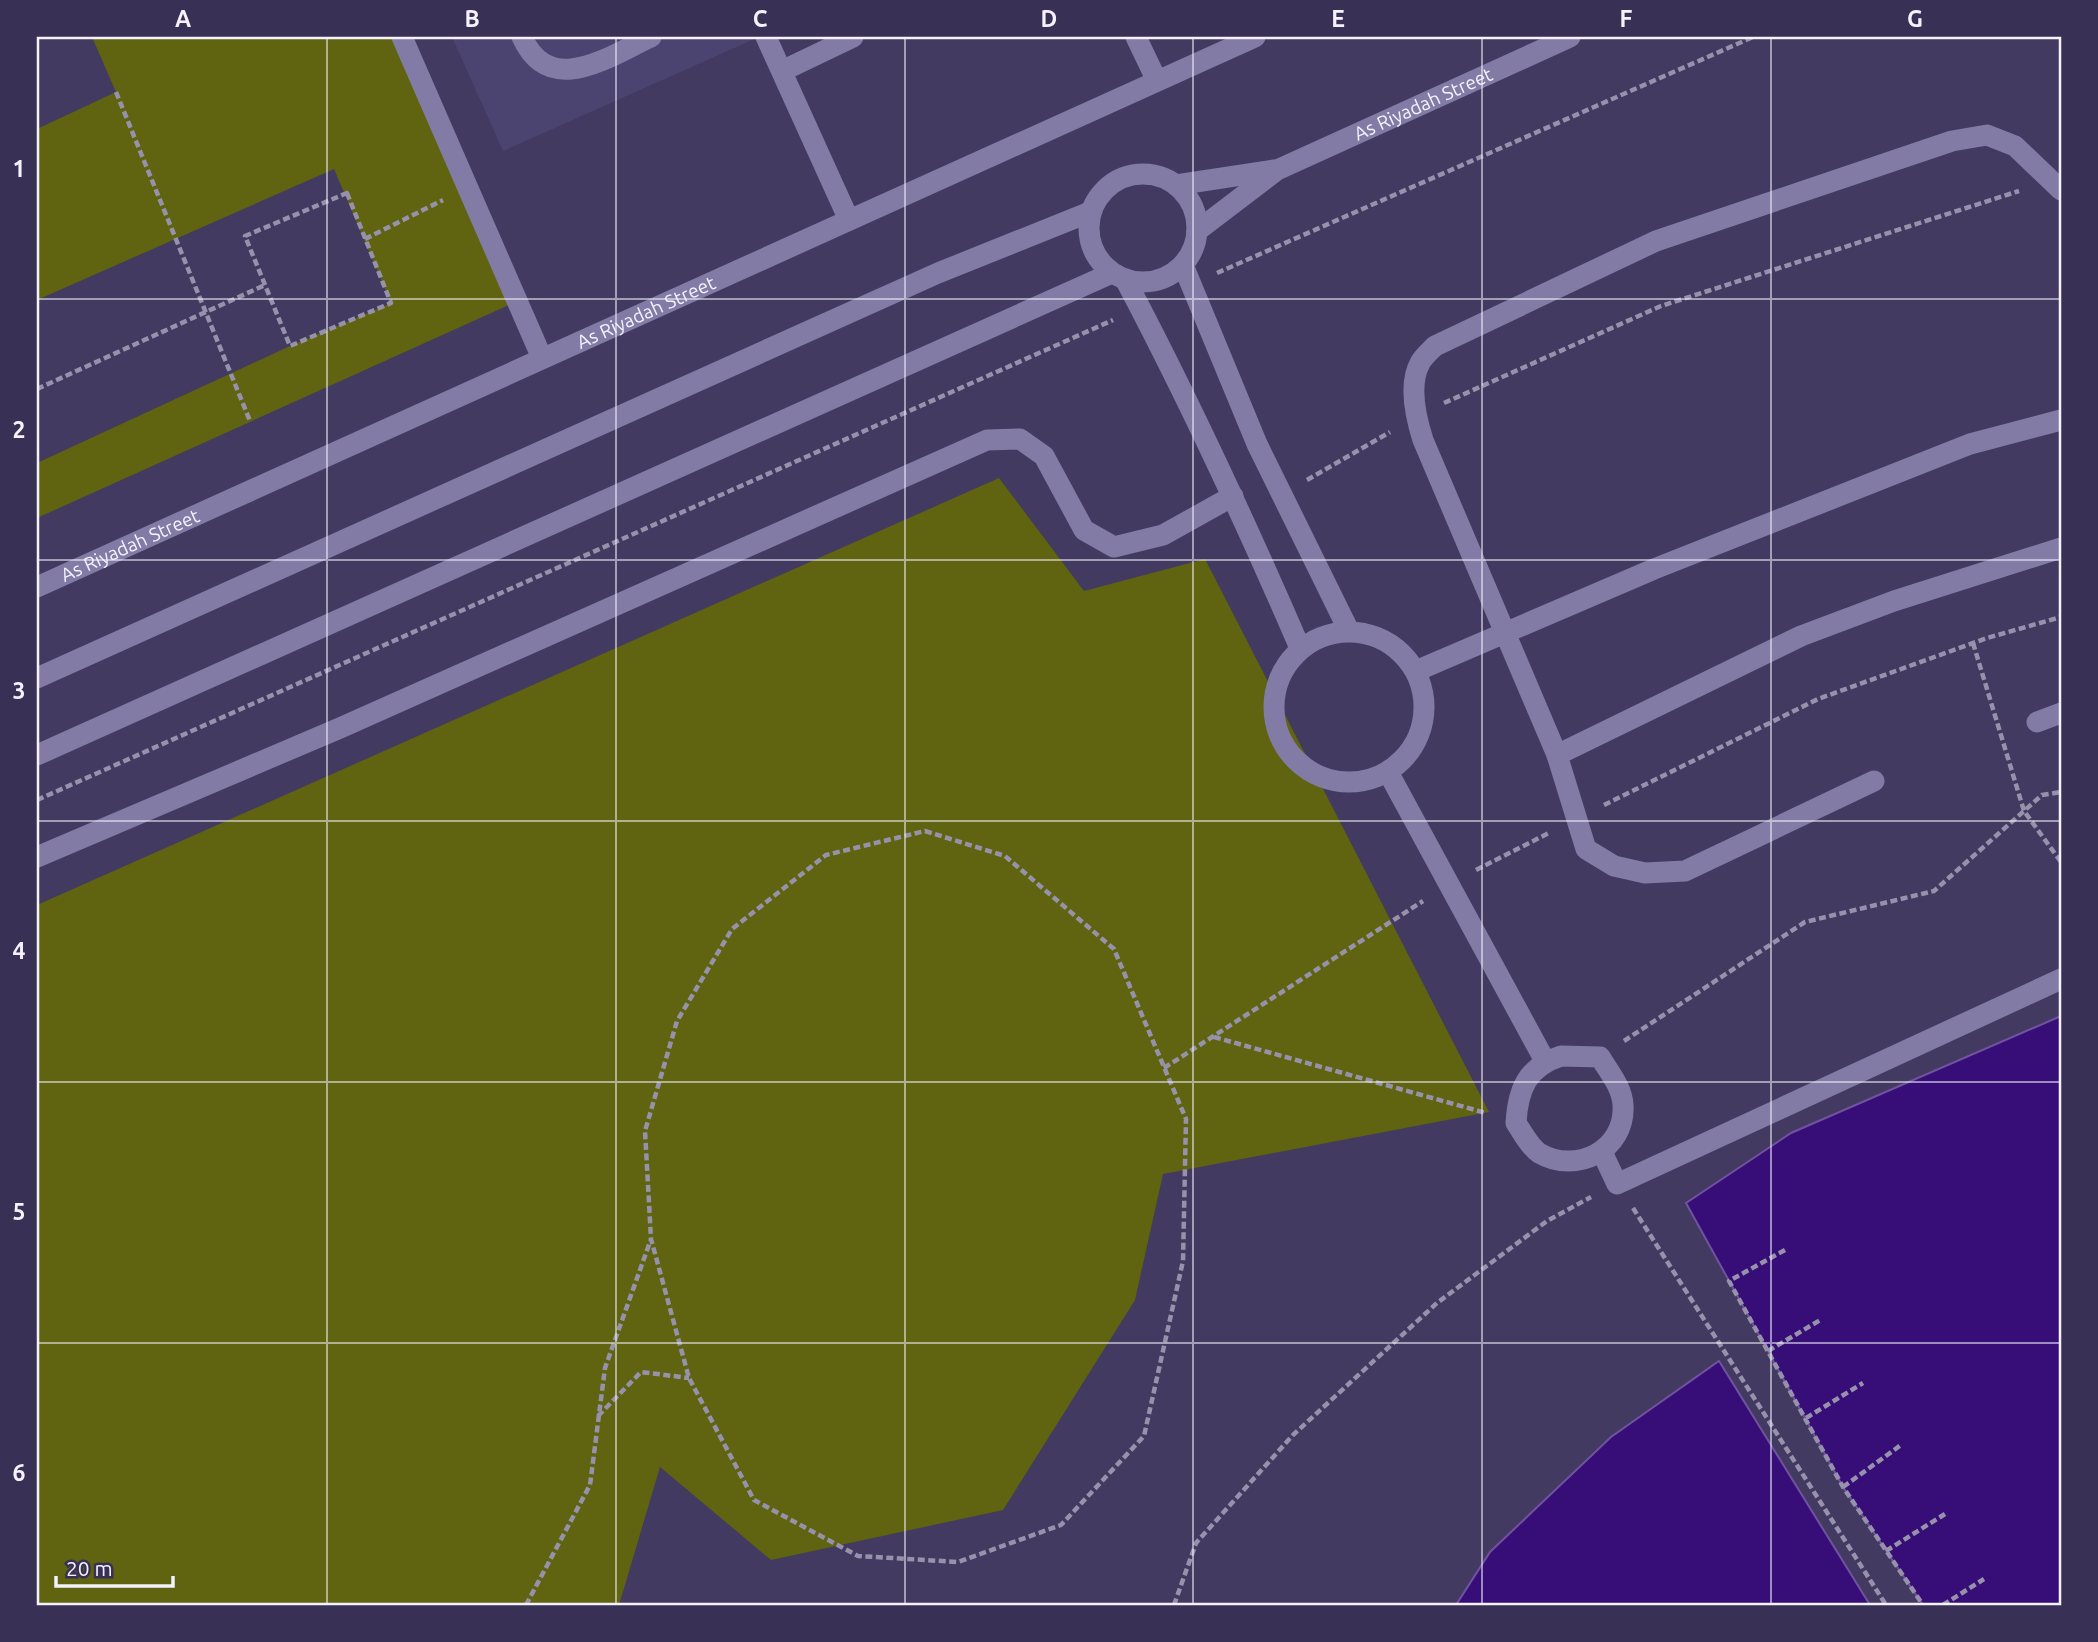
<svg xmlns="http://www.w3.org/2000/svg" width="2098" height="1642" font-family="Ubuntu,sans-serif">
<style>
.built{fill:#4c4470}
.green{fill:#60630f}
.water{fill:#370e78;stroke:#7053a0;stroke-width:2}
.lines{fill:none;stroke-linecap:round;stroke-linejoin:round}
.path{stroke:#9792ab;stroke-width:4.5;stroke-dasharray:7 3.5;stroke-linecap:butt}
.minor{stroke:#827ba6;stroke-width:21}
.grid{fill:none;stroke:#f4f3fd;stroke-width:2;stroke-opacity:0.55}
.labels{text-anchor:middle;dominant-baseline:central;stroke-width:5;stroke-linejoin:round;paint-order:stroke}
.street-label{font-size:19px;fill:#f4f3fd;stroke:#383055}
.neatline{fill:none;stroke:#f4f3fd;stroke-width:2.5}
.grid-label{font-size:23px;text-anchor:middle;font-weight:bold;fill:#f4f3fd}
</style>
<rect width="100%" height="100%" fill="#423a61"/>
<path class="built" d="M452,37H759L503,151Z"/>
<path class="green" d="M92,37H402L518,301L37,518V463L290,346L391,303L334,169L37,300V129L116,92Z
M999,478L1084,591L1205,559L1489,1112L1163,1174L1135,1300L1003,1510L771,1560L660,1467L619,1605H37V905Z"/>
<path class="water" d="M2061,1016V1605H1923L1843,1487L1686,1203L1791,1133Z
M1719,1361L1870,1605H1456L1490,1552L1611,1437Z"/>
<g class="lines">
<path class="path" d="M116,92L250,421
M347,193L391,303L290,346L245,236Z
M365,239L443,200
M1217,273L1753,37
M37,389L265,285
M1444,403L1661,306L2019,191
M1307,480L1390,432
M1973,643L2024,811L2061,862
M37,800L1113,320
M1604,805L1818,699L1987,638L2061,617
M925,831L1005,856L1114,949L1186,1119L1183,1261L1144,1436L1061,1525L958,1562L858,1556L754,1500L689,1378L651,1239L645,1131L677,1021L732,929L826,855Z
M1476,870L1549,833
M1214,1037L1486,1113
M1624,1041L1805,922L1934,891L2042,795L2061,792
M1164,1068L1423,901
M1633,1208L1886,1605
M1785,1250L1729,1281L1843,1487L1923,1605
M1768,1351L1822,1319
M598,1416L641,1372L689,1378
M1806,1418L1863,1383
M1843,1487L1901,1445
M1886,1551L1945,1514
M526,1605L590,1485L605,1368L651,1239
M1174,1605L1196,1543L1293,1435L1437,1303L1547,1221L1591,1197
M1943,1605L1984,1579"/>
<g class="minor">
<path d="M402,37L542,358"/>
<path d="M522,37C550,99 609,56 651,37"/>
<path d="M766,37L849,220"/>
<path d="M1136,37L1157,81"/>
<path d="M782,71L853,37"/>
<circle cx="1143" cy="228" r="54"/>
<path d="M1176,185L1274,170"/>
<path id="s1" d="M1197,231L1277,170L1570,37"/>
<path d="M1183,265L1257,444L1349,631"/>
<path d="M1125,279C1189,400 1246,523 1300,648"/>
<path id="s2" d="M37,587L1255,37"/>
<circle cx="1349" cy="707" r="75"/>
<path d="M1416,671L1654,569L1970,444L2061,420"/>
<path d="M37,678L938,273L1090,212"/>
<path d="M2037,722L2061,713"/>
<path d="M37,755L1112,273"/>
<path d="M1557,755L1801,636L1894,601L2061,548"/>
<path d="M1388,772L1545,1061"/>
<path d="M1874,781L1685,871L1645,873L1614,866L1586,849L1557,755L1423,440C1416,418 1408,385 1420,363C1423,357 1430,351 1435,346L1656,241L1952,141L1987,135L2015,146L2061,190"/>
<path d="M37,857L340,728L987,440L1020,439L1044,456L1084,530L1114,547L1163,535L1233,496"/>
<path d="M1561,1056L1600,1057C1609,1072 1622,1087 1623,1105C1626,1150 1576,1175 1539,1153C1529,1146 1523,1133 1516,1123C1518,1089 1527,1067 1561,1056Z"/>
<path d="M1602,1152L1617,1184L2061,979"/>
</g>
</g>
<path class="grid" d="M327,37V1605M616,37V1605M905,37V1605M1193,37V1605M1482,37V1605M1771,37V1605M37,299H2061M37,560H2061M37,821H2061M37,1082H2061M37,1343H2061"/>
<g class="labels">
<g class="street-label">
<text stroke="none"><textPath href="#s1" startOffset="261">As Riyadah Street</textPath></text>
<text stroke="none"><textPath href="#s2" startOffset="668">As Riyadah Street</textPath></text>
<text stroke="none"><textPath href="#s2" startOffset="102">As Riyadah Street</textPath></text>
</g>
</g>
<rect width="2098" height="1642" fill="none" stroke="#383055" stroke-width="77"/>
<path d="M56 1576v10h117v-10" fill="none" stroke="#f4f3fd" stroke-width="3.5"/>
<text x="66" y="1576" font-size="21" fill="#f4f3fd" stroke="#383055" stroke-width="5" paint-order="stroke">20 m</text>
<rect x="38" y="38" width="2022" height="1566" class="neatline"/>
<g class="grid-label">
<text x="183" y="27">A</text>
<text x="472" y="27">B</text>
<text x="760" y="27">C</text>
<text x="1049" y="27">D</text>
<text x="1338" y="27">E</text>
<text x="1626" y="27">F</text>
<text x="1915" y="27">G</text>
<text x="19" y="177">1</text>
<text x="19" y="438">2</text>
<text x="19" y="699">3</text>
<text x="19" y="959">4</text>
<text x="19" y="1220">5</text>
<text x="19" y="1481">6</text>
</g>
</svg>
